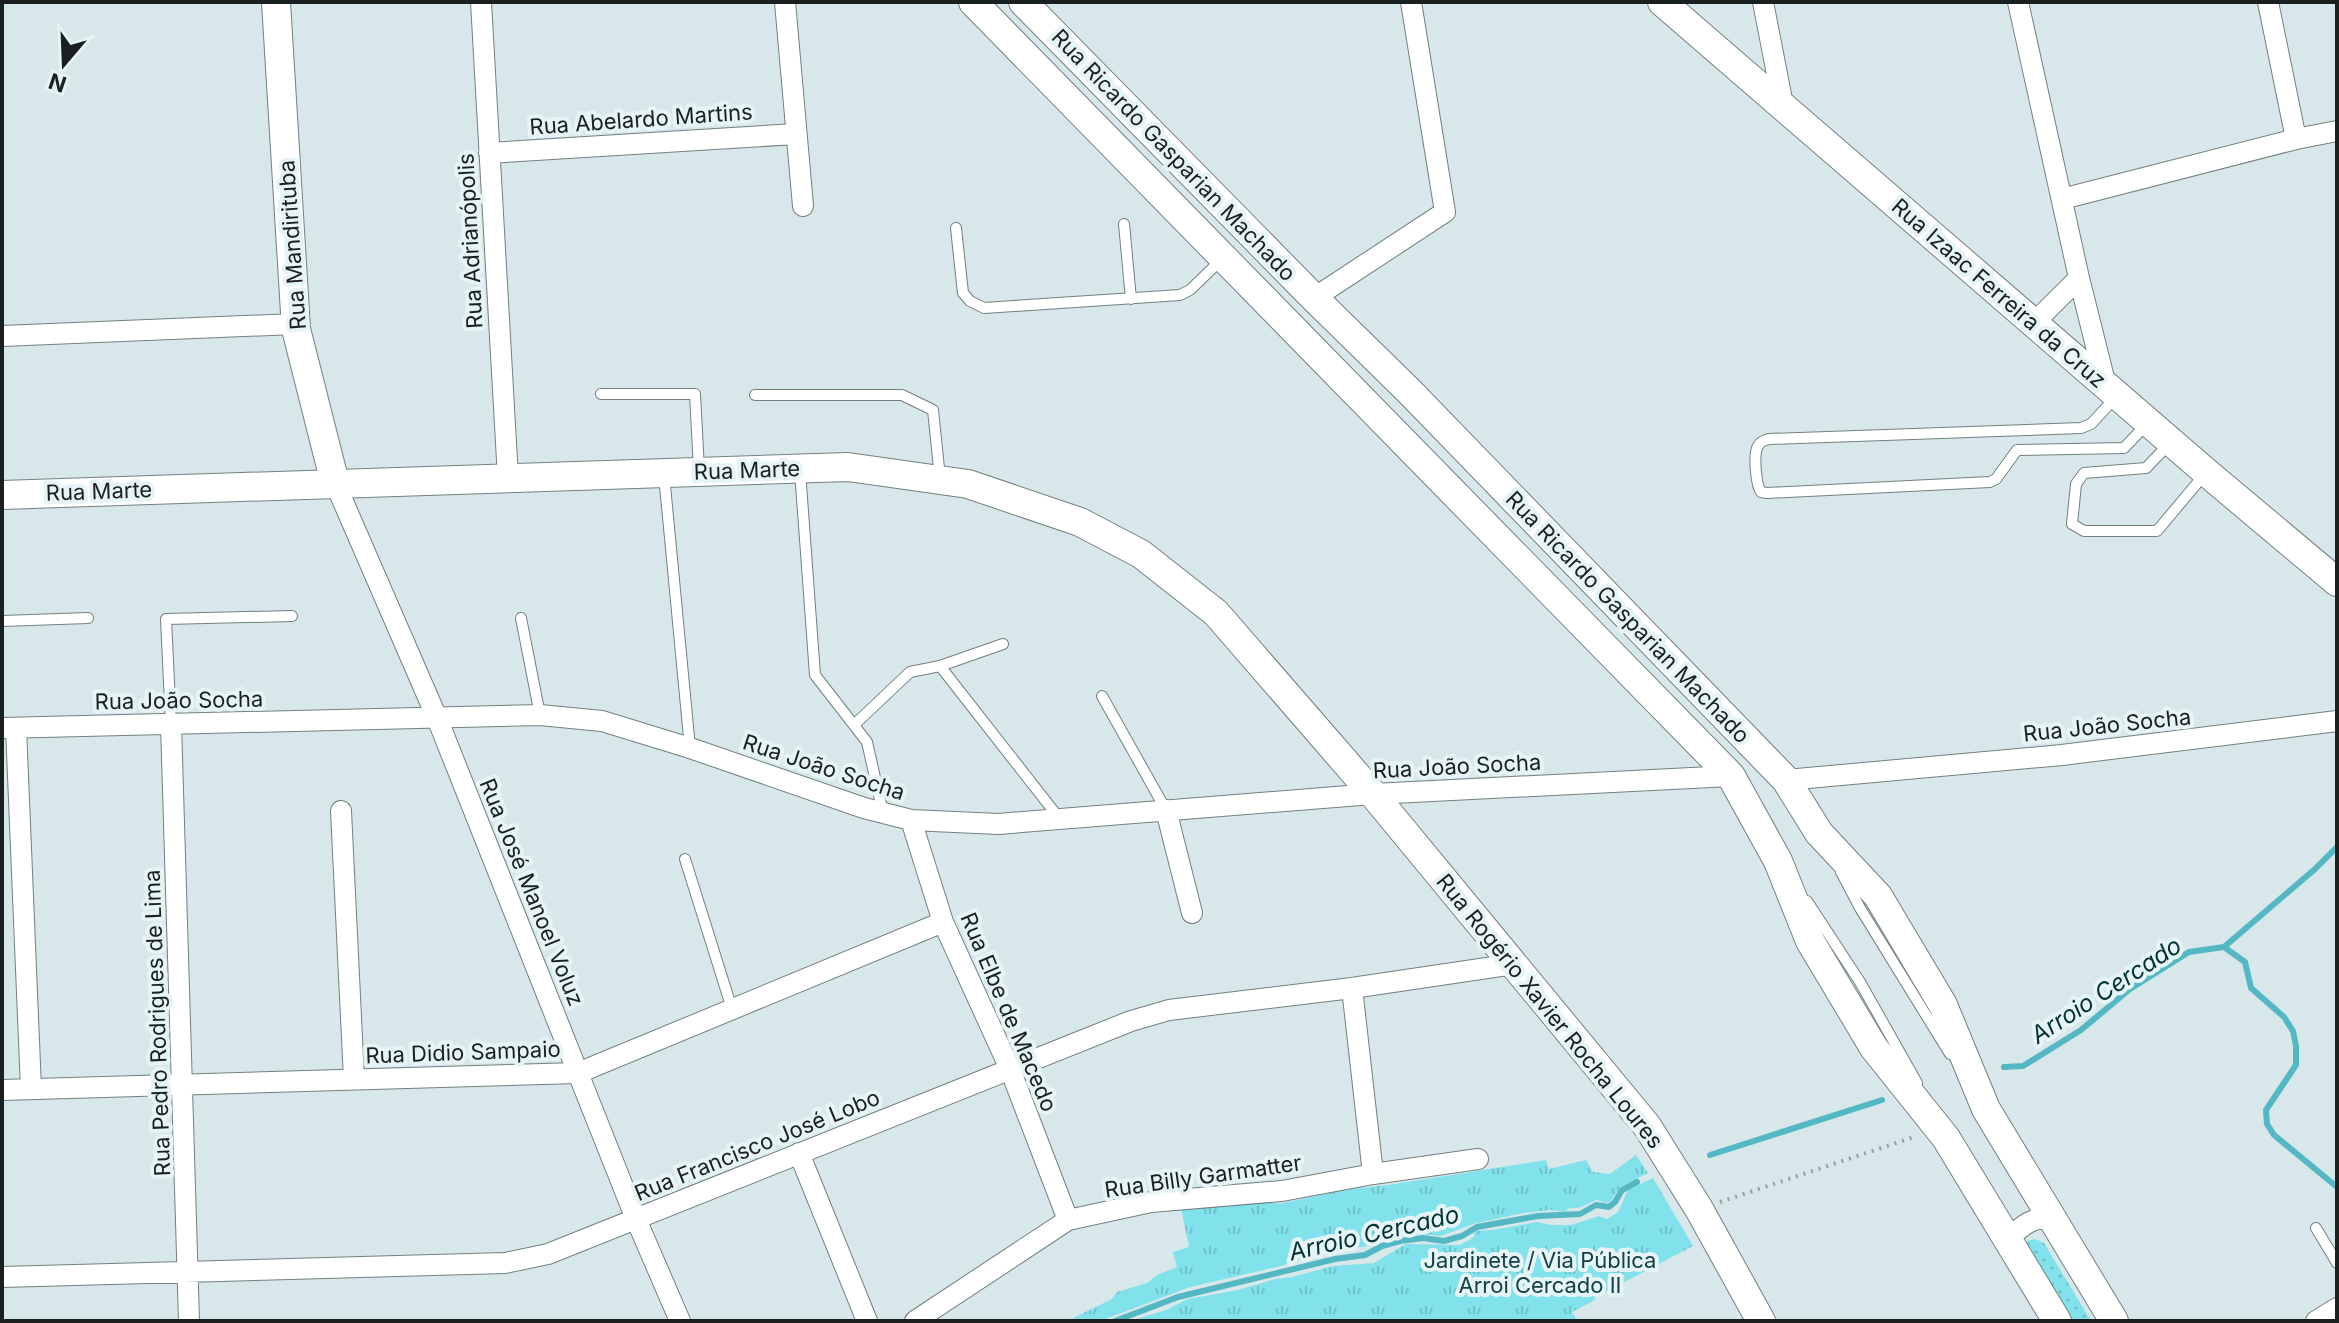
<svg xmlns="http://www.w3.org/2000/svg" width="2339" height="1323" font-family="Inter,sans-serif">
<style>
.grass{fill:url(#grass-dots)}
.park{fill:url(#park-tufts)}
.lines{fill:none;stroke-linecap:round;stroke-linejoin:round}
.stream{stroke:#53b8c3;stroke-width:6}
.lane-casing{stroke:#728081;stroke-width:12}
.street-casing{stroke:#728081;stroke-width:22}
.secondary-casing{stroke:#728081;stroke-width:30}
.path{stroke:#949fa1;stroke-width:4;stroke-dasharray:2 6;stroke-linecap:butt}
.lane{stroke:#fff;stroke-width:10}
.street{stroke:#fff;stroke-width:20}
.secondary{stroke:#fff;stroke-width:28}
.labels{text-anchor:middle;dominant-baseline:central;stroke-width:8;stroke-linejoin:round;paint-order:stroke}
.street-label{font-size:22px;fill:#1a2020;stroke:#e6f4f6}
.park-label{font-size:22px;fill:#134246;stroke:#e6f4f6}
.water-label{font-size:24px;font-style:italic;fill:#003237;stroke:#e6f4f6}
</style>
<defs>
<pattern id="grass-dots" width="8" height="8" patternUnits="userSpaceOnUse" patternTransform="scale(2)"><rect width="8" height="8" fill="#81e2ec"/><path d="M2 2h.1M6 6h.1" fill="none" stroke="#6fc2ca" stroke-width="1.8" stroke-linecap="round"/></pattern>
<pattern id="park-tufts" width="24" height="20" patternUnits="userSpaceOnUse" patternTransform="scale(2)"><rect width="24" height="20" fill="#81e2ec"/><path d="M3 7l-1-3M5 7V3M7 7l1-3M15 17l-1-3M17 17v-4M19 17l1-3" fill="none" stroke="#6fc2ca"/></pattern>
</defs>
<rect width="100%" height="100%" fill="#d8e7e9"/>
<path class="grass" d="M2035,1239L2044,1243L2091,1321H2070L2026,1244L2027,1241Z"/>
<path class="park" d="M1636,1155L1648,1173L1620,1187L1610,1202L1605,1203L1597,1200C1586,1203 1581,1210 1569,1208L1565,1212L1550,1210L1523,1213L1473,1224L1441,1236L1418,1234L1387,1238L1368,1246L1309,1256L1281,1266L1190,1287L1100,1321H1067L1112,1299L1117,1292L1147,1283L1157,1275L1177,1267L1173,1252L1189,1247L1181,1208L1268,1201L1278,1204L1350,1189L1388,1185L1546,1160L1549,1169L1586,1160L1593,1172L1610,1174Z
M1653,1178L1693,1246L1594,1298L1595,1300L1572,1312L1576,1319L1572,1321H1130L1166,1310L1188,1299L1238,1290L1275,1279L1292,1277L1333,1266L1374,1263L1406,1244L1460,1245L1474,1237L1475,1231L1493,1230L1537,1222L1551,1225H1571L1599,1216L1607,1219L1618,1212L1628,1190Z"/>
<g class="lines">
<path class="stream" d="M2224,947L2245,962L2251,988L2284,1017L2293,1031L2296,1046V1065L2266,1110L2267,1124L2274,1135L2337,1187
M2004,1067L2023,1066L2081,1030L2130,989L2189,952L2224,947L2315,869L2337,847
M1710,1155L1882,1100
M1115,1321L1178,1297L1335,1259L1365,1255L1382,1246L1400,1241L1423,1238L1444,1241L1462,1236L1477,1227L1538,1216L1580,1214L1596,1205L1609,1207L1615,1202L1622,1190L1637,1182"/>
<defs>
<path id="lane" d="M1124,224L1131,299
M956,228L963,293L970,301L984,308L1180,295L1190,290L1222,259
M601,394H695L699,470
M755,395H902L933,410L940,478
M2116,397L2091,424L2081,428L1769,439C1763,441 1761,441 1758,446C1753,454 1756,485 1761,492L1767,493L1990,482L1996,479L2017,450L2124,448L2146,425
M2170,443L2146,468L2084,473L2076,484L2072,524L2084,531H2157L2204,475
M800,471L815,675L867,742L883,813
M664,475L690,748
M521,618L540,715
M2,621L88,618
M940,666L1059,818
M1102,696L1166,810
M171,724L166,619L292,616
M854,725L910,672L940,666L1003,644
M685,859L732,1009
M1841,872L1860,908L1950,1054
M1807,901L1860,982L1917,1083
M2316,1228L2337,1263"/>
<path id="street" d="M481,2L508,478
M785,2L803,206
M1763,2L1783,105
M2018,2L2079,278L2106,386
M2268,2L2296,139
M489,153L796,134
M2062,199L2296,139L2337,131
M1314,298L1445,212L1411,2
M2033,324L2079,278
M2,336L295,324
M335,483L437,718L636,1219L680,1321
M171,724L189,1321
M2,728L540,715L602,721L690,748L864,808L911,820L998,824L1373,794L1731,776
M16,728L31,1089
M1786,780L2062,755L2337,721
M1166,810L1192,913
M341,811L354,1079
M911,820L943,922L1010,1069L1068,1220
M1352,988L1373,1174
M2,1090L578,1073L943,922
M799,1153L867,1321
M2008,1239C2022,1226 2033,1215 2053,1220
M2,1277L505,1263L548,1254L1131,1021L1169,1010L1352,988L1514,964
M915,1321L1068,1220L1151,1202L1282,1191L1373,1174L1478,1159
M2316,1321L2337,1308"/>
<path id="secondary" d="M276,2L296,329L335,483
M973,2L1731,776L1778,861L1810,941L1874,1048L1946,1138L2057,1321
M1023,2L1314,298L1410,392L1786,780L1819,833L1878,896L1943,1005L1986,1109L2114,1321
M1662,2L2206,472L2337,582
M2,495L848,467L968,484L1080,522L1141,554L1216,613L1373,794L1647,1126L1699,1209L1761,1321"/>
</defs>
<use href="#lane" class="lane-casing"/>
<use href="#street" class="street-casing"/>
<use href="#secondary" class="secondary-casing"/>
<path class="path" d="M1720,1202L1917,1136"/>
<use href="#lane" class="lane"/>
<use href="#street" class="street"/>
<use href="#secondary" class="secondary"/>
</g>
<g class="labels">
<g class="street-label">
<text transform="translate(641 119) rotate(-4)">Rua Abelardo Martins</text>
<text transform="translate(1174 155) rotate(46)">Rua Ricardo Gasparian Machado</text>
<text transform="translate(470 241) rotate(-93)">Rua Adrianópolis</text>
<text transform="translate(292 245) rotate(-94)">Rua Mandirituba</text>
<text transform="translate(1999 293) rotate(41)">Rua Izaac Ferreira da Cruz</text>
<text transform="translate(747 470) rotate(-2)">Rua Marte</text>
<text transform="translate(99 491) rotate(-2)">Rua Marte</text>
<text transform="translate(1628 617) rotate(46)">Rua Ricardo Gasparian Machado</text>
<text transform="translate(179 700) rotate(-1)">Rua João Socha</text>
<text transform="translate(2107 725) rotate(-6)">Rua João Socha</text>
<text transform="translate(1457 766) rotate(-3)">Rua João Socha</text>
<text transform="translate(824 767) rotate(18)">Rua João Socha</text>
<text transform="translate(532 892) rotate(68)">Rua José Manoel Voluz</text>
<text transform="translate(1550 1011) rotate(51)">Rua Rogério Xavier Rocha Loures</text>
<text transform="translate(1009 1012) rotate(67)">Rua Elbe de Macedo</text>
<text transform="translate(157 1023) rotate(-92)">Rua Pedro Rodrigues de Lima</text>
<text transform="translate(463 1052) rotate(-2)">Rua Didio Sampaio</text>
<text transform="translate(757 1145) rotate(-22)">Rua Francisco José Lobo</text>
<text transform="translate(1203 1176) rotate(-8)">Rua Billy Garmatter</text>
</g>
<g class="park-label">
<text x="1540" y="1260">Jardinete / Via Pública<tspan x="1540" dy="25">Arroi Cercado II</tspan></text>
</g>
<g class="water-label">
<text transform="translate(2106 990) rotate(-33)">Arroio Cercado</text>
<text transform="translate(1374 1233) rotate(-13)">Arroio Cercado</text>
</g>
</g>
<rect width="2339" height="1323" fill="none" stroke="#1a2020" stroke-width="8"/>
<g transform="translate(64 64) rotate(199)" stroke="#e6f4f6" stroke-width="6" paint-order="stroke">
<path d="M0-6L14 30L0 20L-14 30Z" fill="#1a2020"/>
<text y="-12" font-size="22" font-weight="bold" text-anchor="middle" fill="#1a2020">N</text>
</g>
</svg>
